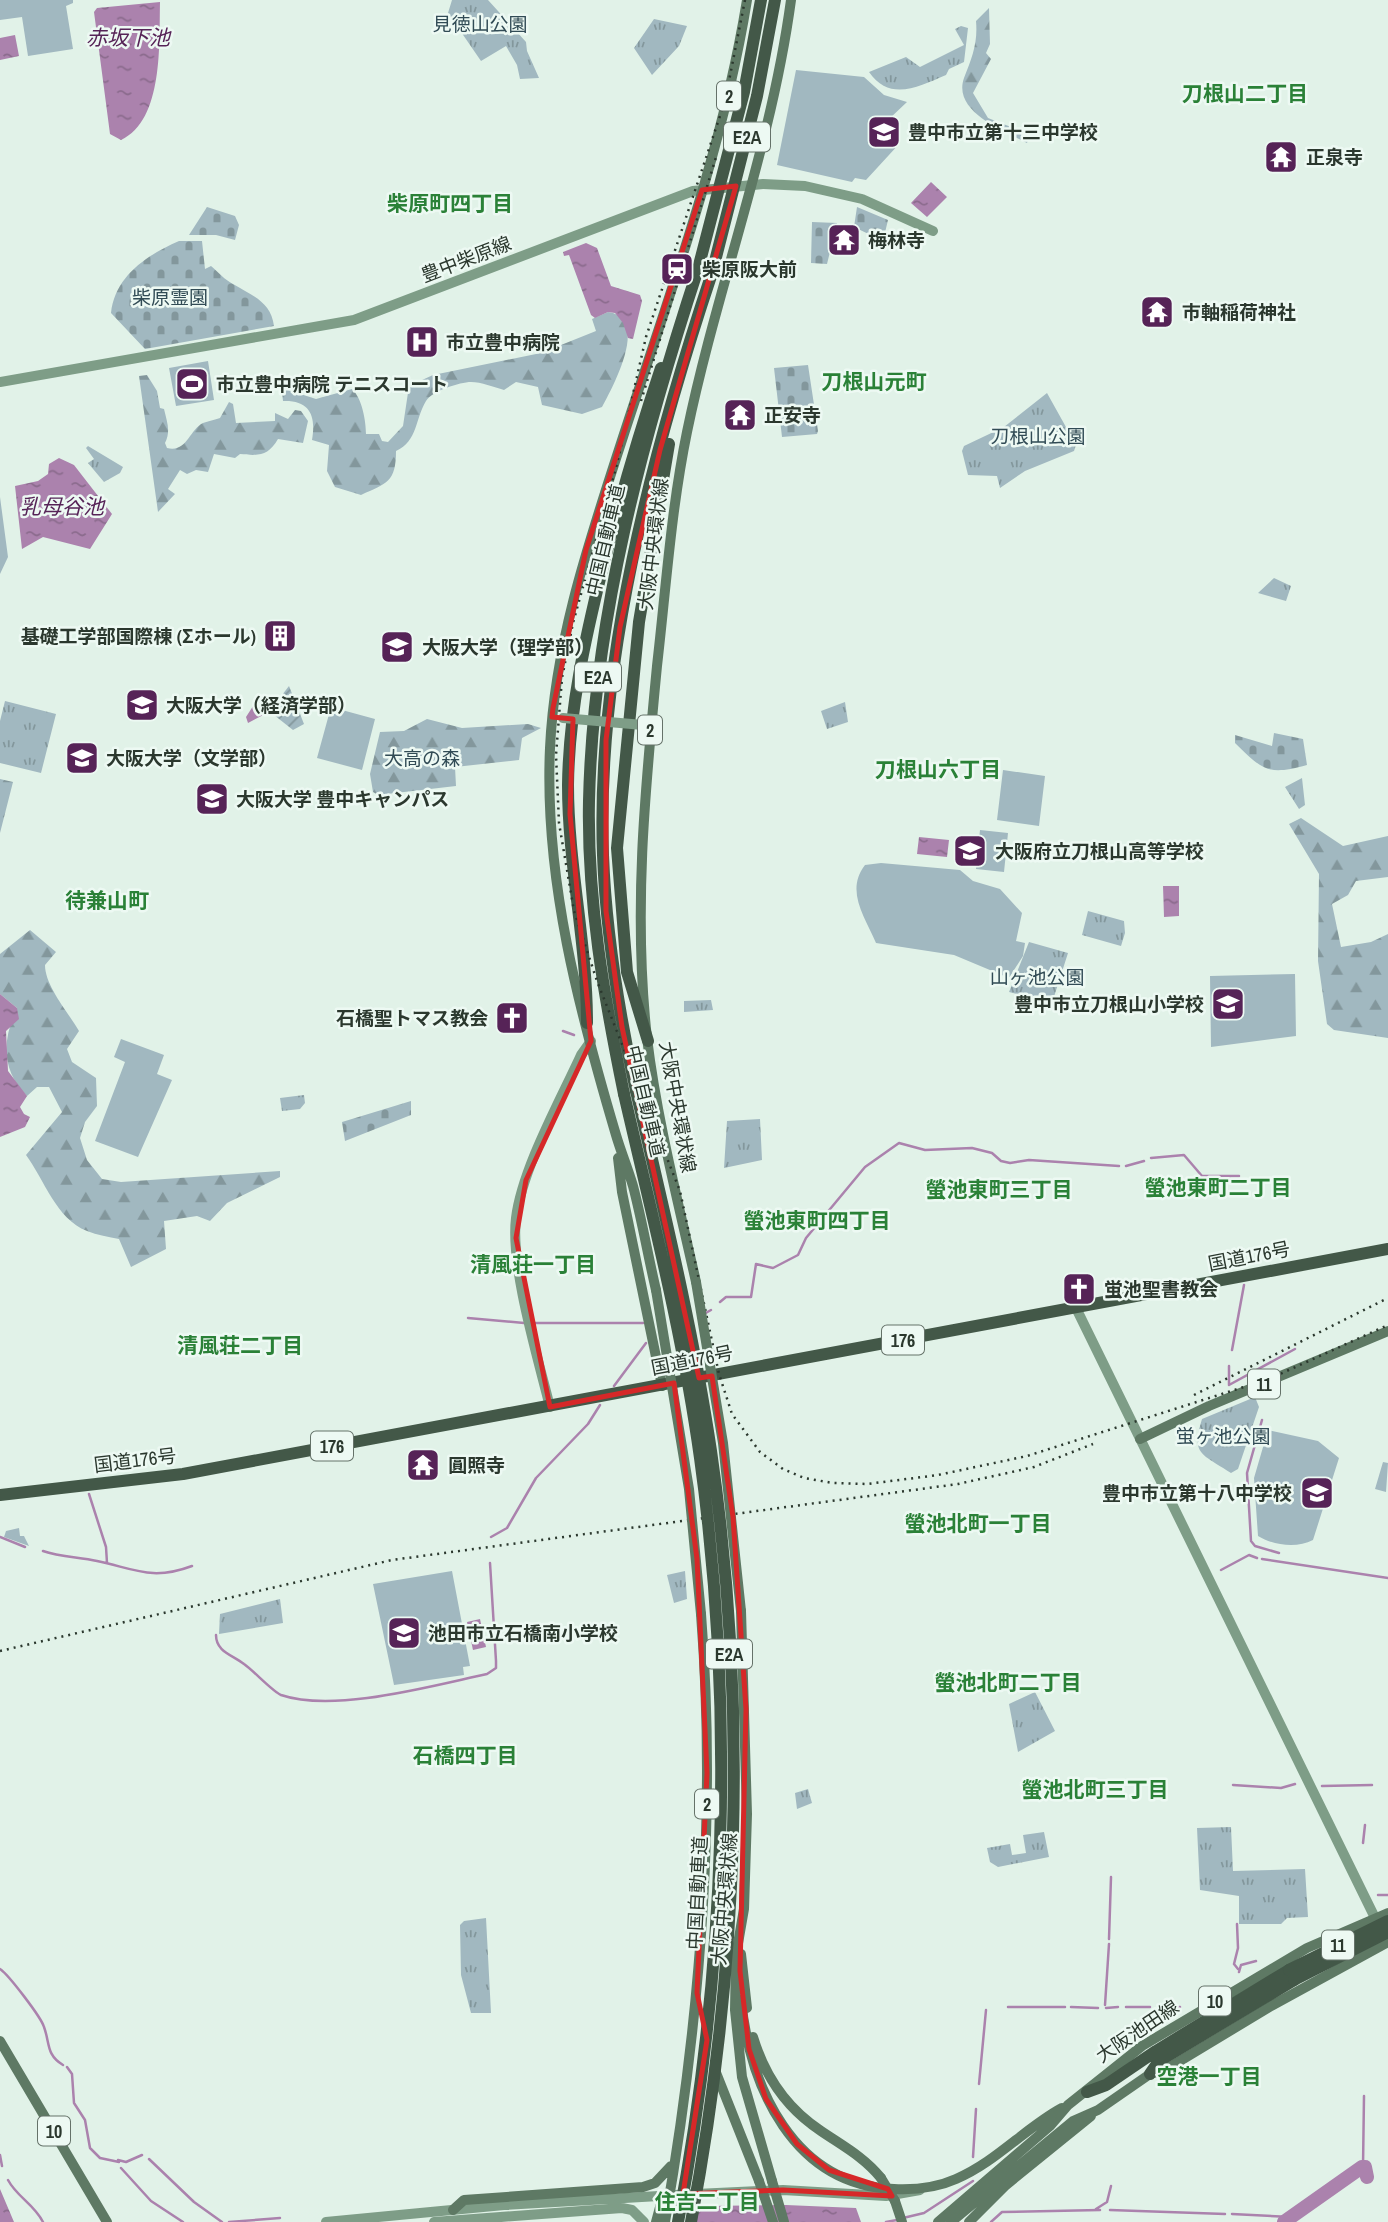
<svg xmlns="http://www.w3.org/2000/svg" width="1388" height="2222" font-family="'Archivo Narrow','Noto Sans JP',sans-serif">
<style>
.grass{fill:#a1b8c0}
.forest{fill:url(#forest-firs)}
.cemetery{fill:url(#cemetery-stones)}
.park{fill:url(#park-tufts)}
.garden{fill:url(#garden-furrows)}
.water{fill:url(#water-ripples)}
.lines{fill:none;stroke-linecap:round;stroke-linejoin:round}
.stream{stroke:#ab82ad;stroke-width:2.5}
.river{stroke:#ab82ad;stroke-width:14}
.secondary{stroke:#7e9d87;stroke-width:10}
.primary{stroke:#5e7964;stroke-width:10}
.highway{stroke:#435848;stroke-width:12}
.rail{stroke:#2b382e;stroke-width:2.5;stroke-dasharray:2 5;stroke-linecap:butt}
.secondary-bridge{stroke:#7e9d87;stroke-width:10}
.primary-bridge{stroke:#5e7964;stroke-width:10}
.highway-bridge{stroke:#435848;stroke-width:12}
.marked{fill:none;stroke:#d62828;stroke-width:5;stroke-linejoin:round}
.labels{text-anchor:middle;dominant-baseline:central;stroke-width:5;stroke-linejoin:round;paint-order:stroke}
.shield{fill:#edf9f3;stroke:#657269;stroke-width:2}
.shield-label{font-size:18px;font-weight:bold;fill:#2b382e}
.park-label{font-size:19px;fill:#314b55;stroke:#edf9f3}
.poi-label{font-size:19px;font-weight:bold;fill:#2b382e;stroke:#edf9f3;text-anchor:start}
.street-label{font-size:19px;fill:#2b382e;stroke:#edf9f3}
.water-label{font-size:21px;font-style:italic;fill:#562357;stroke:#edf9f3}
.neighbourhood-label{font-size:21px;font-weight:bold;fill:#2a8137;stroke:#edf9f3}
</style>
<defs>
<pattern id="forest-firs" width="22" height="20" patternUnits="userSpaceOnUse" patternTransform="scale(1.75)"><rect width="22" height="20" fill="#a1b8c0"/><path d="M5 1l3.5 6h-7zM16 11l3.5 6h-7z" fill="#83979c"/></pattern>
<pattern id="cemetery-stones" width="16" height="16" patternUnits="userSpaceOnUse" patternTransform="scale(1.75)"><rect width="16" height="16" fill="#a1b8c0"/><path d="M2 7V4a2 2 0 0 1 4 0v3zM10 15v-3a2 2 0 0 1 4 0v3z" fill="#83979c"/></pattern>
<pattern id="park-tufts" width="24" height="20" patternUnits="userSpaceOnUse" patternTransform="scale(1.75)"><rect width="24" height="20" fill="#a1b8c0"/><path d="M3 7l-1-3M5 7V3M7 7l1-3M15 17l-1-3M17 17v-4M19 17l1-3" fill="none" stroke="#83979c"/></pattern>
<pattern id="garden-furrows" width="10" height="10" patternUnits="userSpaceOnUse" patternTransform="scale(1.75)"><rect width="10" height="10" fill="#a1b8c0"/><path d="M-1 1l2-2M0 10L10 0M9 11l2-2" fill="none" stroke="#83979c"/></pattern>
<pattern id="water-ripples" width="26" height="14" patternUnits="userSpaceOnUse" patternTransform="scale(1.75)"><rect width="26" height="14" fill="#ab82ad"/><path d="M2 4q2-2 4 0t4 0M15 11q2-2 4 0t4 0" fill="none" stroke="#8b6b8d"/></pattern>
</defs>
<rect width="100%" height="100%" fill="#e1f2e8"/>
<path class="grass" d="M0,0H73V3L66,6L73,49L28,56L22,17L0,20Z
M796,70L864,77L884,95L907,102L888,120L900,143L866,180L855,178L852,182L777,165Z
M208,361L214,400L176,406L169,368Z
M0,497L8,557L0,574Z
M331,707L375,719L362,770L317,758Z
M1003,770L1045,776L1039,826L997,820Z
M980,830L1008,833L1004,872L976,869Z
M881,863L960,870L973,881L1000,889L1022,913L1016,941L1025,943L1023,956L1009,978L954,955L876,943C865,917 845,891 865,865Z
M1295,974L1296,1036L1211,1047L1210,976Z
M121,1039L164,1055L157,1074L172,1080L138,1157L95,1141L125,1062L114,1057Z
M1268,1430L1318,1441L1339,1458L1313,1540C1296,1549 1273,1545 1258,1536L1254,1478Z
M1383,1462L1388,1463L1386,1492L1375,1489Z
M452,1571L470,1666L463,1667L464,1675L394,1685L373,1584Z"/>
<path class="forest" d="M989,8L990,44L986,53L991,59L973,93L988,118L1011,127L1028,140L1027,143C1005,131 952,112 964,78C972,58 978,43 976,21Z
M608,312C651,318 612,388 602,407L582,414L542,405L538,387L516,382L504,390C494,387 481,382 471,382C460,382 432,391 426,401C415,419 418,441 396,451C396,482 387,483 361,495L335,487L327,471L329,445L312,440C316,417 311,400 283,401L282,392L288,390L316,399L352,389C362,398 366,421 366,434H379L382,441L388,442L403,426L409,386L433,375L541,353L596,331L592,319Z
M147,375L157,391L160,408L164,409C167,422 171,431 165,443L167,448C187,453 189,430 203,423C208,421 215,420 220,418L229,402L233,404L236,423L275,421V413L288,419L295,410L301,411L308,421L303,443L278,439C268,456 259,456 240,454L235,458L214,454L208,472L196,470L187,474L180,470L168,489L175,494L158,512L139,376Z
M427,719L462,728L528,724L541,728L522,738L519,760L455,767L456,786L378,795L373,792L370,774L380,732L404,731Z
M0,779L13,782L0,833Z
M1301,818L1343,846L1388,836V877L1356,881L1348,895L1332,904L1341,947L1371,942L1388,934V1038L1334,1030L1327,1024L1318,961L1319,874L1289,824Z
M30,930L56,952L45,965C45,986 68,1012 79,1031L67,1049L72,1062L96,1078L97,1106L85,1122L80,1138L87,1160L102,1179L121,1182L280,1171V1177L227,1203L210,1221L197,1216L164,1221L166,1249L131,1267L119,1239C109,1237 97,1235 87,1231C56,1219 44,1179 26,1155L62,1112L49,1087H37L27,1096C1,1070 2,1040 17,1008L0,994V954Z"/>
<path class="cemetery" d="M207,207L235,216L239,225L235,240L216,235H189Z
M857,207L888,220L883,241L854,227Z
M812,222L837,223L827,264L811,263Z
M179,241H202L205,269L211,266C218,272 225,280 233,284C253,296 271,302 274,326L145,349L111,313C115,276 147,255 179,241Z
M808,365L818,431L817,434L782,437L774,368Z
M1274,733L1303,739L1307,765C1267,776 1263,770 1235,743V735L1272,746Z
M411,1101V1115L345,1141L342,1122Z"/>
<path class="park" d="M452,0H488L526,42L527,51L539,78L520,79L517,65L506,46L481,61L448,13Z
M654,19L687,26L679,46L652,75L634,48Z
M961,26L968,28L964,62L949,69L946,75C918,87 890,102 869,72L906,57L920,67L964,45L955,29Z
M1047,393L1076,445L1074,451L1025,471L1000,488L997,476L968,475L962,451L964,446L1004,427Z
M88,446L123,467L120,473L104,482L88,463L94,459L86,448Z
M1274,578L1291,586L1286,601L1258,593Z
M5,701L56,714L41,773L0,763V721Z
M845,702L848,722L827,729L821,711Z
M1302,778L1305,805L1299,809L1285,787Z
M1088,911L1124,921L1125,933L1121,946L1082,935Z
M1029,942L1068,953L1052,1003L1009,992Z
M711,1000L713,1010L684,1012V1001Z
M304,1095L305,1103L300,1109L282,1111L280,1098Z
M760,1119L762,1160L724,1168L727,1121Z
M1255,1397L1259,1407L1238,1469L1231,1473C1201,1453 1191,1455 1202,1419Z
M19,1528L20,1536H24L29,1546L4,1537L6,1531Z
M685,1571L687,1599L674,1603L667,1575Z
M280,1599L283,1623L219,1634L220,1614Z
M1035,1692L1055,1731L1018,1752L1009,1704Z
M808,1789L812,1803L797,1809L795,1793Z
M1231,1827L1233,1871L1305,1869L1308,1917L1287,1918L1281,1924H1239V1896L1200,1890L1197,1828Z
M1044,1832L1049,1857L998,1867L990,1862L987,1848L1010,1844L1012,1855L1026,1853L1023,1835Z
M486,1918L491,2013H471L461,1975L460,1925L464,1921Z"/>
<path class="garden" d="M289,686L304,724L293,730L274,715L275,704Z"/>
<path class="water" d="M160,2C159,42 164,120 121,140L110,134L94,12L97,8Z
M15,35L19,56L0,60V38Z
M931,182L947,197L927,217L911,203Z
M586,243L597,248L611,286L640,295L642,301L633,339L628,338L623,323L615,313L608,312L595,318L591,315L569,255L564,256L563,252Z
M59,458L74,465L112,514L90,549L43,537L22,549L15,486L38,481L48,474L49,464Z
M257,700L272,704L271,711L248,723L246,717Z
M919,837L949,840L947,857L917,854Z
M1163,886H1179V916L1164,917Z
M0,994L17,1008L19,1019L6,1031L8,1071L27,1096L20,1107L24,1114L30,1117L25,1127L0,1137Z
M480,1619L486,1647L473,1650L467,1622Z
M0,2189L14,2222H0Z
M786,2205L856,2208L861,2222H689L705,2206Z"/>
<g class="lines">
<path class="stream" d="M563,1031L574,1035
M1151,1158L1184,1155L1202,1176H1239
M1126,1166L1144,1161
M720,1302L726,1297H751L756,1264L773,1268L798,1255L806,1238L865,1167L899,1143L925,1150L972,1148L992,1153L1001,1161L1010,1163L1029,1160L1119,1166
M704,1314L711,1310
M468,1318L524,1323
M531,1323H643
M1232,1350L1244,1285
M1229,1385L1295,1349
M1229,1385V1366
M614,1386L646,1343
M1262,1420L1247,1473L1251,1541L1255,1546L1279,1553
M89,1494L106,1547L107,1563
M0,1537L25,1547
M491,1537L507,1528L536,1478L588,1424L600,1405
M43,1551C60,1557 79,1557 97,1561C135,1569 152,1581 192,1566
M1262,1559L1388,1578
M1221,1570L1249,1555L1257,1558
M216,1635C216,1652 233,1655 244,1664C254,1671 272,1691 281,1695C334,1713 431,1686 487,1674L496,1668V1661L490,1563
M1233,1785L1281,1788L1295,1784
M1322,1786L1372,1785
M1363,1843L1365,1825
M1378,1895H1388
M1237,1924L1238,1948L1234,1964L1238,1969
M1109,1939L1111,1877
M0,1969C8,1974 41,2017 44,2027C50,2043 46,2055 63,2065
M1239,1972L1241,1965L1256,1961
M1105,2005L1109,1944
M1008,2007H1065
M1071,2007L1098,2008
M1126,2007H1150
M1160,2007H1180
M1106,2008L1118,2007
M67,2067L72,2074L74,2103L85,2120L90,2148L100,2158L119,2162
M979,2084L986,2010
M0,2155L2,2166
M973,2157L976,2109
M149,2159L194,2202L222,2222
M118,2160L126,2162L142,2155
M1363,2167L1364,2096
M121,2168L151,2201L183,2222
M8,2180C17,2197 34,2204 43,2222
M1096,2209L1107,2202L1111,2186
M1110,2210L1225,2214
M1232,2214L1291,2217
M903,2218L924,2213L973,2181
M229,2222L280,2218
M886,2222L897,2220
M991,2222L1002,2212L1100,2210"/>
<path class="river" d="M1284,2222L1362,2167H1365L1367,2177"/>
<path class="secondary" d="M0,382L354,320L693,191L763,184L805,186L862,199L933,231
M1076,1308L1379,1926
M550,1407C538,1358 510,1266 516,1218C522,1169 560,1101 581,1055L591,1041
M675,2195L783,2190L886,2196L920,2190
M326,2222L504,2205L659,2196
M434,2222L622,2208L632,2210L644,2222"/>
<path class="primary" d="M618,1158L622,1192L662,1386
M696,1282C678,1201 657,1120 647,1038C633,913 645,790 657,666C666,588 671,510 687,432C717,287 771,148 791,0
M656,1290C648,1256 642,1220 633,1186C628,1169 621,1152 616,1135C579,1010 544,879 550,748C555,640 590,539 623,437C670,293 723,149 747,0
M1140,1439L1209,1406L1388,1331
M741,1611L747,1814L744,1909L736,1955L735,2010L742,2077L772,2181
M741,1954L747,2008
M741,2000C750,2087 793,2185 894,2189C916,2190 936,2188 956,2179C996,2162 1025,2128 1062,2108
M753,2037C765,2077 786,2108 821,2131C843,2146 864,2157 881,2178
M0,2041L107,2222
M715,2070L759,2181
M895,2201L902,2222
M453,2210L464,2200L643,2187L655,2183L671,2166
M656,2222L663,2196
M665,2222C700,2022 717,1817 701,1614
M938,2222L1050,2126L1068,2105L1142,2046L1307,1948L1388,1913
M951,2222L1073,2121L1098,2110L1150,2074L1165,2070L1271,2006L1388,1942
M969,2222L1006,2185L1091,2116"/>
<path class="highway" d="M587,1023C587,943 568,865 568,785C569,710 585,639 603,566C620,499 639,434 661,368
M648,1041L627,972L617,848L639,622L669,444
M636,1091C619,1013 606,935 603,855C596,664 652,453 712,273
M624,1094C604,997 587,900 589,801C593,621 642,440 698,269
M0,1495L183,1474L1388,1249
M1150,2074L1159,2061L1294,1980
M1087,2092L1106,2085L1156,2051L1289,1970"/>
<path class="rail" d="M745,0L725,101L646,337L617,464L573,623L562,678L556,755L559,823L574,911L597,981L680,1191L719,1374L732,1414L760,1452L783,1469L804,1478L833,1483L867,1484L938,1475L1027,1456L1269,1379L1388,1325
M641,401L717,154
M1194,1395L1388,1298
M0,1651L392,1560L958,1484L1034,1467L1093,1444"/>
<path class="secondary-bridge" d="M563,718L643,725"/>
<path class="primary-bridge" d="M696,1282L723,1443L741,1611
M656,1290L689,1489L701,1614
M881,2178L895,2201
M759,2181L773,2222
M772,2181L784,2222"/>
<path class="highway-bridge" d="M698,269L744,92L761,0
M712,273L757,96L775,0
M636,1091C664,1211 693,1329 711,1451C748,1705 739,1970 691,2222
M624,1094C652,1215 683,1335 700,1458C735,1710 726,1972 678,2222
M1289,1970L1388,1921
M1294,1980L1388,1932"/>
</g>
<path class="marked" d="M736,186L660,450L620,627L606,740V911L622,1027L699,1378L712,1376L733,1517L746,1709L740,1971L749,2049L766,2099L797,2144L829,2170L888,2189L892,2196L783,2190L683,2194L707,2040L697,1993L707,1773L697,1559L674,1383L550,1407L516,1238L526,1180L591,1041L570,814L573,719L552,717L553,708L586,550L702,190Z"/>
<defs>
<symbol id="school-square" viewBox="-11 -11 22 22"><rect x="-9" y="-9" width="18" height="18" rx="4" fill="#562357" stroke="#edf9f3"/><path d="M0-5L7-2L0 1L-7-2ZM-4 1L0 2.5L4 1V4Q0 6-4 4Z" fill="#fff"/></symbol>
<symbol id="temple-square" viewBox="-11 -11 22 22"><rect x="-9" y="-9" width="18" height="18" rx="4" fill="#562357" stroke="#edf9f3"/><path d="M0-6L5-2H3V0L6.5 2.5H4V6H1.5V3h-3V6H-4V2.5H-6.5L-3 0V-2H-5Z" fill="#fff"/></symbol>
<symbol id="station-square" viewBox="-11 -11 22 22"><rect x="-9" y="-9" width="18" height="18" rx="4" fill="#562357" stroke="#edf9f3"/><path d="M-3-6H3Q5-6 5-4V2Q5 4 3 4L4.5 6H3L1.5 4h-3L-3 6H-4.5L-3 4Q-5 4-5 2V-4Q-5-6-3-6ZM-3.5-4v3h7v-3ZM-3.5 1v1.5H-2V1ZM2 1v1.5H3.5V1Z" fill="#fff"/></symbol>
<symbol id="hospital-square" viewBox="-11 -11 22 22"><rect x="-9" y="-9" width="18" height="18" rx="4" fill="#562357" stroke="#edf9f3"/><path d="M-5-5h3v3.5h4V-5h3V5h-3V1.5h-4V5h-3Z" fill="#fff"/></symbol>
<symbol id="stadium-square" viewBox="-11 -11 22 22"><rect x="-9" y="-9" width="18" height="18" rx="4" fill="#562357" stroke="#edf9f3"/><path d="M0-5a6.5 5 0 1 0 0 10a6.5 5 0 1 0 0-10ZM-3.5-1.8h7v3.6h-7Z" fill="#fff"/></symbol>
<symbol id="building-square" viewBox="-11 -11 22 22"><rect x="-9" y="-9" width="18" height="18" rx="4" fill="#562357" stroke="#edf9f3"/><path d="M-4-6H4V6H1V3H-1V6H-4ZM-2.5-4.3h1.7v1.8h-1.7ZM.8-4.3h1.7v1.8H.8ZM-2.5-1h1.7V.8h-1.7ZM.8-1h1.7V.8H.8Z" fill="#fff"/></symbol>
<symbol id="university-square" viewBox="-11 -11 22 22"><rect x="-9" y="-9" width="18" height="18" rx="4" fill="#562357" stroke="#edf9f3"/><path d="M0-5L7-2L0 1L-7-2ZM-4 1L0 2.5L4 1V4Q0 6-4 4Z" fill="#fff"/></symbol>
<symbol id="church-square" viewBox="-11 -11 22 22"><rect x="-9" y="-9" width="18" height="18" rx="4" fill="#562357" stroke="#edf9f3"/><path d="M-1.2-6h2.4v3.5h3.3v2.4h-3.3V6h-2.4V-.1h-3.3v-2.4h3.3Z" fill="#fff"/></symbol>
</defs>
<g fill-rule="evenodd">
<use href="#school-square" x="865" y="113" width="38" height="38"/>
<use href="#temple-square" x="1262" y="138" width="38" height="38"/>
<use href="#temple-square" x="825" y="221" width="38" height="38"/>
<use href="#station-square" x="658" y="250" width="38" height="38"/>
<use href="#temple-square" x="1138" y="293" width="38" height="38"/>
<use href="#hospital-square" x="403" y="323" width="38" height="38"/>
<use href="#stadium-square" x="173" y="365" width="38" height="38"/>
<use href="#temple-square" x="721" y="396" width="38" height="38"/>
<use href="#building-square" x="261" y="617" width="38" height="38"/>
<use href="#university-square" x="378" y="628" width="38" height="38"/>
<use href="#university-square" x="123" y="686" width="38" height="38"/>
<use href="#university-square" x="63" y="739" width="38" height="38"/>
<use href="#university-square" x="193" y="780" width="38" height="38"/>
<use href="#school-square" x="951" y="832" width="38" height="38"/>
<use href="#school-square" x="1209" y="985" width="38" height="38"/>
<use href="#church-square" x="493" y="999" width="38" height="38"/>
<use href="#church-square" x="1060" y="1270" width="38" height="38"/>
<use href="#temple-square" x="404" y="1446" width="38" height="38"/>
<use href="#school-square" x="1298" y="1474" width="38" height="38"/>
<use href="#school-square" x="385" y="1614" width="38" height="38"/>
</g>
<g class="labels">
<g class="shield">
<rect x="717" y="81.5" width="24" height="29" rx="5"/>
<rect x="724" y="122.5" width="46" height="29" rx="5"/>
<rect x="575" y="662.5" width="46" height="29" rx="5"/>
<rect x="638" y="715.5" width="24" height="29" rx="5"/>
<rect x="882" y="1325.5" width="42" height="29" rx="5"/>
<rect x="1248" y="1369.5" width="32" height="29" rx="5"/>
<rect x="311" y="1431.5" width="42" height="29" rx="5"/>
<rect x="706" y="1639.5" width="46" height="29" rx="5"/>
<rect x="695" y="1789.5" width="24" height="29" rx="5"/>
<rect x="1322" y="1930.5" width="32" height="29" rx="5"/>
<rect x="1199" y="1986.5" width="32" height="29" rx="5"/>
<rect x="38" y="2116.5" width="32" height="29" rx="5"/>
</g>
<g class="shield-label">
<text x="729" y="96">2</text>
<text x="747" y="137">E2A</text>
<text x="598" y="677">E2A</text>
<text x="650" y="730">2</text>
<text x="903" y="1340">176</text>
<text x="1264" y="1384">11</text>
<text x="332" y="1446">176</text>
<text x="729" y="1654">E2A</text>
<text x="707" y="1804">2</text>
<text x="1338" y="1945">11</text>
<text x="1215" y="2001">10</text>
<text x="54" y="2131">10</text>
</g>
<g class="park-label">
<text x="480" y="24">見徳山公園</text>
<text x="170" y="297">柴原霊園</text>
<text x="1038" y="436">刀根山公園</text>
<text x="422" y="758">大高の森</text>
<text x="1037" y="977">山ヶ池公園</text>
<text x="1223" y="1436">蛍ヶ池公園</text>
</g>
<g class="poi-label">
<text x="908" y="132">豊中市立第十三中学校</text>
<text x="1306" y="157">正泉寺</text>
<text x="868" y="240">梅林寺</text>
<text x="702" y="269">柴原阪大前</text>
<text x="1182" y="312">市軸稲荷神社</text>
<text x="446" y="342">市立豊中病院</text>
<text x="216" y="384">市立豊中病院 テニスコート</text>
<text x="764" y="415">正安寺</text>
<text x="256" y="636" text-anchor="end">基礎工学部国際棟 (Σホール)</text>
<text x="422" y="647">大阪大学（理学部）</text>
<text x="166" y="705">大阪大学（経済学部）</text>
<text x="106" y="758">大阪大学（文学部）</text>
<text x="236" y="799">大阪大学 豊中キャンパス</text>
<text x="995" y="851">大阪府立刀根山高等学校</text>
<text x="1204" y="1004" text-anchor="end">豊中市立刀根山小学校</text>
<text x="488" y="1018" text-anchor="end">石橋聖トマス教会</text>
<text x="1104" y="1289">蛍池聖書教会</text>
<text x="448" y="1465">圓照寺</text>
<text x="1292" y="1493" text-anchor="end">豊中市立第十八中学校</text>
<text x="428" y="1633">池田市立石橋南小学校</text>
</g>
<g class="street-label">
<text transform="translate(466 259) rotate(-21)">豊中柴原線</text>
<text transform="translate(605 540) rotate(-77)">中国自動車道</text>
<text transform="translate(653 544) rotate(-83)">大阪中央環状線</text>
<text transform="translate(646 1101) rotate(77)">中国自動車道</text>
<text transform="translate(678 1107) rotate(80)">大阪中央環状線</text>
<text transform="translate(1249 1256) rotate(-11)">国道176号</text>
<text transform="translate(692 1360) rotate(-11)">国道176号</text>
<text transform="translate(135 1460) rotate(-7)">国道176号</text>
<text transform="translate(697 1893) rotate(-87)">中国自動車道</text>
<text transform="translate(724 1899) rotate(-85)">大阪中央環状線</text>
<text transform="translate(1137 2031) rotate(-34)">大阪池田線</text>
</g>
<g class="water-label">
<text x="128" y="37">赤坂下池</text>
<text x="62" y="506">乳母谷池</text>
</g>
<g class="neighbourhood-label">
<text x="1245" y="93">刀根山二丁目</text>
<text x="450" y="203">柴原町四丁目</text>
<text x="874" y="381">刀根山元町</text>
<text x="938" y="769">刀根山六丁目</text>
<text x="107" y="900">待兼山町</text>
<text x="1218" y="1187">螢池東町二丁目</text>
<text x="999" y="1189">螢池東町三丁目</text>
<text x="817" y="1220">螢池東町四丁目</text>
<text x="533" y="1264">清風荘一丁目</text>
<text x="240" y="1345">清風荘二丁目</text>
<text x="978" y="1523">螢池北町一丁目</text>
<text x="1008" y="1682">螢池北町二丁目</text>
<text x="465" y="1755">石橋四丁目</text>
<text x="1095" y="1789">螢池北町三丁目</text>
<text x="1209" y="2076">空港一丁目</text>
<text x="707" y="2201">住吉二丁目</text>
</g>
</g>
</svg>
